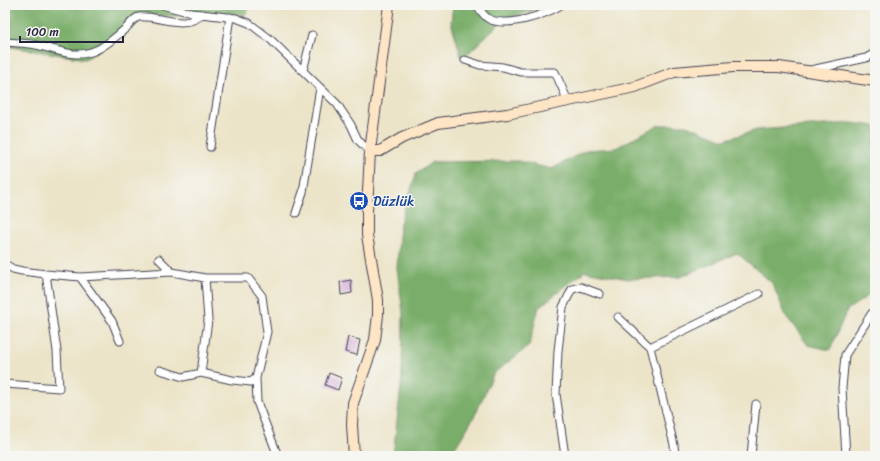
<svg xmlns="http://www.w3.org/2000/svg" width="880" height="461" font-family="Sriracha,sans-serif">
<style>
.forest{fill:#79ad69;stroke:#4e6852}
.building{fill:#d3a6d6}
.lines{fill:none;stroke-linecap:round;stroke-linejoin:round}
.street-casing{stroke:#403f50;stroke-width:9}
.secondary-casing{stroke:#403f50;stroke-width:12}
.street{stroke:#fff;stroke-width:7}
.secondary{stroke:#fee5c5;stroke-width:10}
.labels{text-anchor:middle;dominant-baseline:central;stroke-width:3;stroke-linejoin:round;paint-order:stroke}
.transit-label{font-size:14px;fill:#164399;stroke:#f6f6f2;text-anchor:start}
</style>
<rect width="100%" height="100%" fill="#f6f6f2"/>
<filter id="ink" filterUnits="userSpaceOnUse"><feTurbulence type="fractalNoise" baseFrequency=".025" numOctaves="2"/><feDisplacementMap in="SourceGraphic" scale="8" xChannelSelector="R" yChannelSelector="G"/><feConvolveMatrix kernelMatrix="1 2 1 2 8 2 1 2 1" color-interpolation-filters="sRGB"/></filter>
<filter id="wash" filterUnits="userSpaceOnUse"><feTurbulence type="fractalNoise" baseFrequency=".012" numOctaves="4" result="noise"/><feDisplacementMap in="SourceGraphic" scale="16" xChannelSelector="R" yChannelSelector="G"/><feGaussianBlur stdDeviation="0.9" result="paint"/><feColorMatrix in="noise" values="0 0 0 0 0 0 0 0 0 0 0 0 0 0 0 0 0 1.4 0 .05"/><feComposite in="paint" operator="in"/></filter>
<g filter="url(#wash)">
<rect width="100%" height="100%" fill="#ece4c8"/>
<path class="forest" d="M5,5H251L246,14L148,16L86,59L5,46Z
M453,5H548L502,21L462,59L451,22Z
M852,123L875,126V291L847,310L830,350L808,345L786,316L772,283L737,253L680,277L628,279L585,271L539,307L529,346L494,373L474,417L450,456H393L402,376L403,313L397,268L400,223L416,174L432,162L518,161L552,169L586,150L616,148L658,125H686L724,140L757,130Z"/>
<g id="blocks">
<path class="building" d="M351,280L352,293L341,295L340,282Z
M348,337L360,340L357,355L345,352Z
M329,373L342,378L338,390L325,385Z"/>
</g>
</g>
<g filter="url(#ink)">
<use href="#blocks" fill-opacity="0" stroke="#403f50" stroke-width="1"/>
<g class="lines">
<defs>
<path id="street" d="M162,5L192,13L236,18L249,23L270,39L337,104L351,125L358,140L366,148L370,151
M477,5C479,9 485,17 489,19C507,28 545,15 561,5
M5,42C15,43 26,43 36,45C56,49 75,60 96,50C106,46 117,36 125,29C130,25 133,18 139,17C158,15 186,31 202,14
M465,60L480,65L503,67L521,72H555L568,101
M811,70L866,58L875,53
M303,71L312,35
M210,147L230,17
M296,213L303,192L320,88
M159,259L172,272
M5,264L13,269L22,271L46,274L80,277L172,272L205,278H248L262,296L267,332L256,378L257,402L278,456
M80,277L112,321L120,341
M618,317L650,347
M160,370L183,377L201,373L232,380L251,382L256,378
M201,373L208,320L205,278
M5,384L59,388L57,351L46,274
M565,456L556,394L558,351L563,307L572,289L581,287L600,294
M675,456L674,445L650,347L759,294
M751,456L756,404
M846,456L842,388L845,355L872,313L875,312"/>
<path id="secondary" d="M370,151H380L402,138L438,123L507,114L635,87L674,72L733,67H779L875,81
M354,456L352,425L353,403L375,340L378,315V300L367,235V212L370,151L389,5"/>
</defs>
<use href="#street" class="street-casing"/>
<use href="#secondary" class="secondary-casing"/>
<use href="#street" class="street"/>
<use href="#secondary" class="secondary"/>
</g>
</g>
<defs>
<symbol id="bus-disc" viewBox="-11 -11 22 22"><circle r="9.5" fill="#1a4fb4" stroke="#f6f6f2"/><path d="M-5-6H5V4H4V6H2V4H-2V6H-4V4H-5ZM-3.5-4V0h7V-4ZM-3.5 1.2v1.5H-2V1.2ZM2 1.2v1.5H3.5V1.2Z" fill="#fff"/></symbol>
</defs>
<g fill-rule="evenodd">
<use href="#bus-disc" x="348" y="190" width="22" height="22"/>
</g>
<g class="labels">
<g class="transit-label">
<text x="373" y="201">Düzlük</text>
</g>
</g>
<rect width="880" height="461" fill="none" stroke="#f6f6f2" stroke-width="20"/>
<path d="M20 36v6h103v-6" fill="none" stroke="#22223b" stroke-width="2"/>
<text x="26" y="36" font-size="12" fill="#22223b" stroke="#f6f6f2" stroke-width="3" paint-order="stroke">100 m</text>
</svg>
